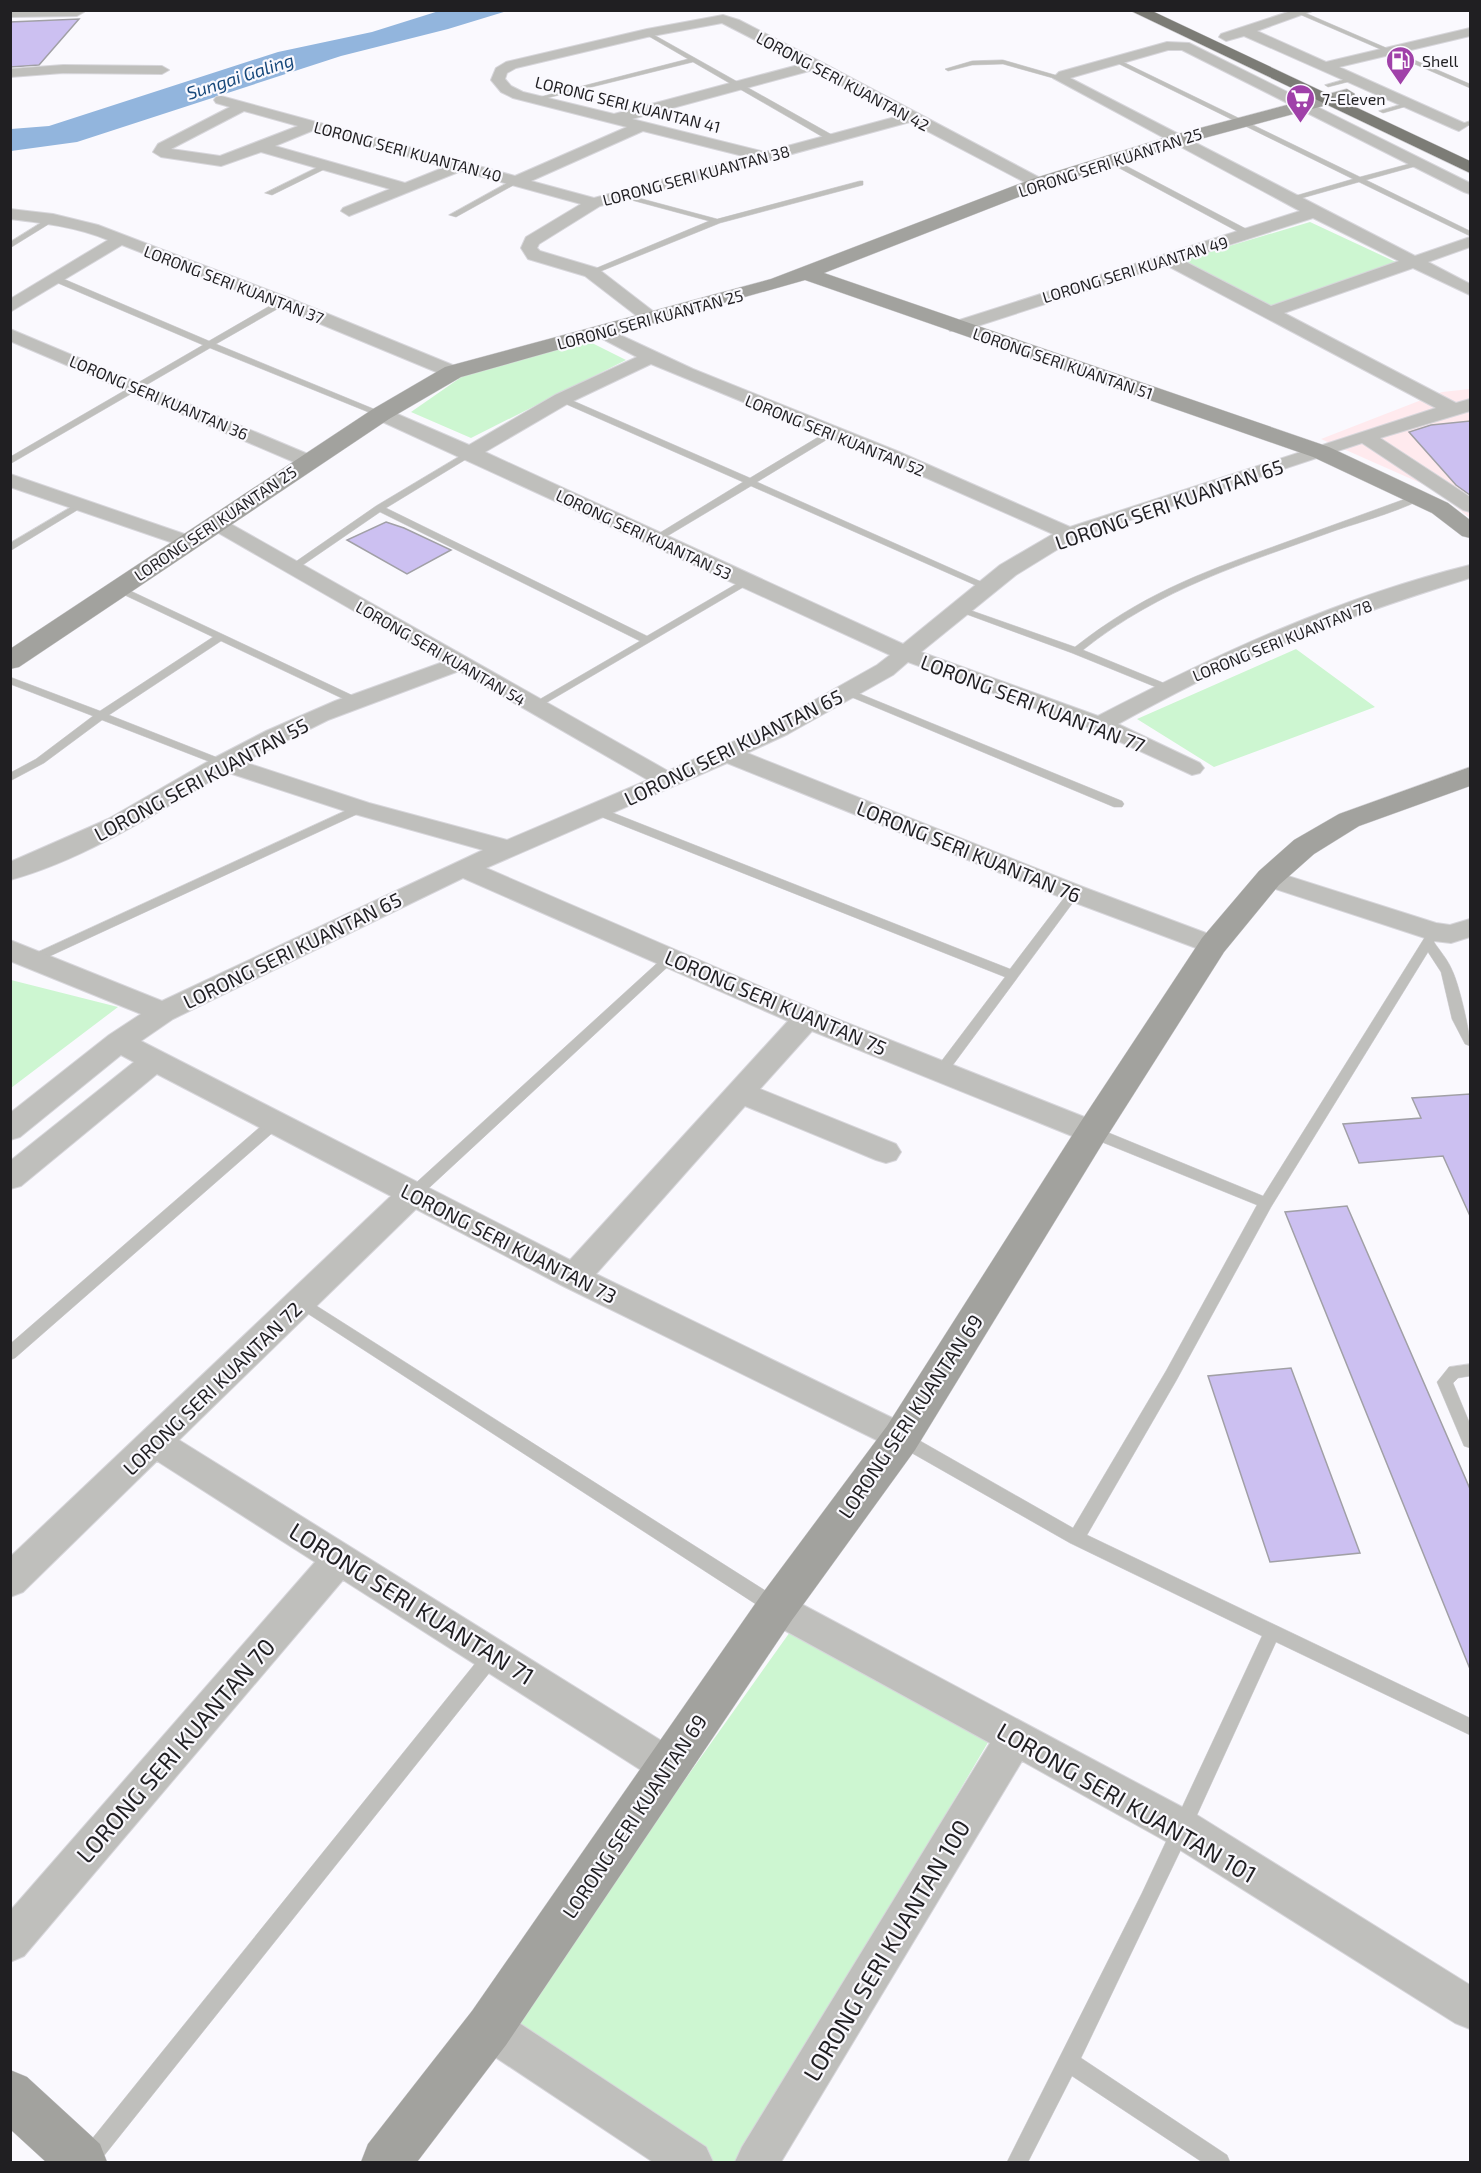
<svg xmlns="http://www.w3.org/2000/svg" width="1481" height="2173" font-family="'Exo 2',sans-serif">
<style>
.commercial{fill:#ffeaee}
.green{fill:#cdf6d1}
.water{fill:#92b5dd}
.building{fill:#ccc0f1;stroke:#a1a0a6;stroke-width:1.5}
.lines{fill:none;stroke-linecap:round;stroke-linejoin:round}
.lane-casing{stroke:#d7d6db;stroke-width:1}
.street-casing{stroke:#d7d6db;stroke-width:2}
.secondary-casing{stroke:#d7d6db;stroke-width:1}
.highway-casing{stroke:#d7d6db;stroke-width:1}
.lane{fill:#bfbfbc;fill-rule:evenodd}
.street{fill:#bfbfbc;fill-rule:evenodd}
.secondary{fill:#a2a29e;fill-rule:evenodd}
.highway{fill:#7c7c76;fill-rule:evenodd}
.labels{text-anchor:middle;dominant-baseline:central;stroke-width:4.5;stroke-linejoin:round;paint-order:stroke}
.far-poi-label{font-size:16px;fill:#201f22;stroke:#faf9fe;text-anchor:start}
.far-street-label{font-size:16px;fill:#201f22;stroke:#faf9fe}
.far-water-label{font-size:18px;font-style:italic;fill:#18497b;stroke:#faf9fe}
.street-label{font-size:20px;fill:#201f22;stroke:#faf9fe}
.near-street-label{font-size:24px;fill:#201f22;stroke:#faf9fe}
</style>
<rect width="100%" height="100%" fill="#faf9fe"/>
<path class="commercial" d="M1470,389V518L1434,489L1321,439L1442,392Z"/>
<path class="green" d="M1310,222L1398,263L1270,306L1179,261Z
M588,341L626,360L471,438L411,412L470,371Z
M1296,649L1375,707L1214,767L1137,719Z
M11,980L118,1007L11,1088Z
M790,1632L990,1739L741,2162H714L514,2020Z"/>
<path class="water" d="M442,10L507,11L448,29L341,56L77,142L11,151V129L49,126L278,52L372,32Z"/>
<path class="building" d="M79,19L39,65L10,67V22Z
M1470,421V495L1456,485L1409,432L1431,425Z
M386,522L404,528L451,550L407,574L347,540Z
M1470,1094V1216L1443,1156L1359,1163L1343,1124L1421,1118L1412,1098Z
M1347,1206L1470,1489V1669L1285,1212Z
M1291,1368L1360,1553L1270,1562L1208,1376Z"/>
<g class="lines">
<defs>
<path id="lane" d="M1299,12H1303L1470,84V88L1299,14Z
M647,31L834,136L835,138L828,140L693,62L535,101L532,99L688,59L645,34Z
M1113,59H1117L1360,177L1420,161V165L1366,180L1470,231V236L1359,182L1288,202V198L1353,179L1113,61Z
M1003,60L1062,77L1063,78L1060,80L1003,64L972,65L948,71L945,69L972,61Z
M1353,77L1355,80L1328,87L1325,85Z
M1409,102L1411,105L1383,113L1379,111Z
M1470,121V125L1459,128L1455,126Z
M1111,158L1252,232L1253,234L1246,236L1108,162L1107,160Z
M324,164L331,166L272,195L265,193Z
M514,179L521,181L456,217L449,215Z
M860,181H863V185L720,223L594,274L587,272L709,221L620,197V193L717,219Z
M50,217L57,219L10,248V242Z
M53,277H59L209,341L280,300H286V304L216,344L386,414L378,416L210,348L10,464V457L203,345L53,281Z
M562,396L750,478L830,430H836V434L757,482L993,587L992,589H984L751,486L659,541H653V537L743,482L559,401V397Z
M470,450L473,451V455L386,508L647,636L743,580L747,579L752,582L534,710L529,707L530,705L640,641L380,512L297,569L293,570L288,567L376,506Z
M1416,495L1424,497C1410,508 1354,524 1334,531C1243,564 1161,588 1083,650L1171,686V690H1163L1072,653L955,610L960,607L964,608L1075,647C1141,595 1200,573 1278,545C1324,528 1370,512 1416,495Z
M81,501L86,504L84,506L10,551V543Z
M118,585L360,699L361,701L360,703H352L221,641L109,715L226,761V765H218L102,720L44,763L10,781V773L36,759L93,716L10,684V677L100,711L213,637L114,590V586Z
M848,689L1122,801L1124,804L1122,807H1114L844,694L843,692Z
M360,804L364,805L366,808L364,811L35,963H27L25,960L27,957Z
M598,807L1010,969L1070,890H1078L1080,893L947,1073H937L935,1070L937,1067L1005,977L594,814L592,811Z
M1434,928L1440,932L1434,942C1440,951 1448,960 1452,970C1459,984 1470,1031 1470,1046L1465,1044L1452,1019L1441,972L1428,952L1271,1207L1176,1381L1087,1535L1470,1718V1735L1276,1642L1186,1839L1081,2058L1227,2155L1230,2162H1202L1072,2076L1028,2162H1007L1142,1893L1262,1636L1070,1543L896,1444L894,1439L896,1434L902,1432L908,1434L1073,1528L1166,1371L1257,1205L1087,1136L1085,1132L1087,1128H1097L1263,1196L1430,929Z
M670,954L674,955L676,958L674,961L417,1199H407L405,1195L407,1191L666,955Z
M273,1119L278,1120L280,1124L278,1128L15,1358L10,1360V1344L268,1120Z
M301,1296L780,1600L782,1606L780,1612L774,1614L768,1612L296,1306L294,1302L296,1298Z
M1470,1364V1376L1458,1378L1453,1383L1470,1424V1448L1464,1446L1437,1382L1449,1367Z
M492,1648L498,1650L501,1656L498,1662L99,2162H76L79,2155L486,1650Z"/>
<path id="street" d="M10,10H83L84,12L77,16L10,17Z
M1294,10H1315L1257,31L1326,62L1470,28V36L1339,67L1464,123L1467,126L1459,131L1454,129L1244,36L1226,41L1219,37L1221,34Z
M723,15L739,20L821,62L1044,180L1046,183L1038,188L1032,186L910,122L600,206L539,244L537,248L540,251L597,268L658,315L661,319L658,323H646L585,276L528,259L521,248L526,237L581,204L461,171L349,216L341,211L343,208L390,189L261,152L221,166L161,157L153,152L158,144L230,107L216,103L214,100L216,97L221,96L515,176L627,127L513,98L501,92L491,80L496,68L506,62L647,29ZM722,23L802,64L614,114L523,92L511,86L505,79L507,73L516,68L647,37ZM813,70L899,116L765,152L632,119ZM244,111L298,126L220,156L171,149ZM314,130L445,167L405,183L275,146ZM643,131L747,157L594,198L531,181Z
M1167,42L1189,43L1470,183V194L1464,192L1182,50H1168L1070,78L1415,256L1470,237V247L1428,262L1470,284V295L1413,268L1284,313L1456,403L1470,399V411L1380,438L1470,497V512L1463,510L1362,443L1076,538L1016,575L921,652L1098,716C1217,654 1340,597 1470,565V578C1390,603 1310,630 1233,665C1194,683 1156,703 1118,724L1200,763L1204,768L1200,773L1192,775L1092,729L908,662L893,675L788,734L747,753L1083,887L1222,939L1226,945L1222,951L1213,954L1204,951L1065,899L727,763L486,868L817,1011L1102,1124L1107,1132L1102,1140L1092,1143L1082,1140L812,1031L760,1089L896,1144L901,1152L896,1160L886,1163L876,1160L745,1106L596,1274L913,1428L918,1438L913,1448L901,1452L563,1286L416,1209L179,1440L681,1753L687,1766L681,1779L668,1785L655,1779L343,1580L24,1956L10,1962V1911L315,1562L157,1461L23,1592L10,1597V1557L391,1196L157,1074L21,1186L10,1189V1161L134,1062L121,1055L20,1137L10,1140V1113L109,1035L141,1014L10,961V940L162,1001L483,850L351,813L226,772C160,811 84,860 10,880V862L108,819L214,758L266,731L335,701L443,662L208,527L205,523L208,519L215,517L222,519L668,771L772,724L877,665L890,655L374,418L371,414L374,410H388L469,445L555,395L637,357L597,336L594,332L597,328L603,327L693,369L897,451L1070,527L1436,408L1166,265L962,331H950L947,327L950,323L1300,211L1053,78L1059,72ZM1313,218L1399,261L1271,306L1182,260ZM651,364L913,472L1053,534L1000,565L903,644L485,452L569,403ZM459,671L648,780L507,840L369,803L244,762L328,720ZM463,878L788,1021L570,1260L141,1041L173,1019Z
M63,65L162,66L169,70L162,74L63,73L10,77V69Z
M10,209L53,214L98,225L289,298L460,368L462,372L460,376H446L277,306L122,245L10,312V299L108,240C76,227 44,223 10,219Z
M10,329L315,457L318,461L315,465H301L10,341Z
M10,474L196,538L199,542L196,546L189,548L182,546L10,487Z
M1269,870L1436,923L1450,925L1470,919V937L1451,943L1434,941L1260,884L1256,878L1260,872Z
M777,1591L1197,1815L1470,1985V2029L1455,2023L1169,1843L1022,1761L781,2162H735L742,2147L990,1743L764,1619L759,1607L764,1595Z
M489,2007L504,2013L706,2147L713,2162H653L474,2043L468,2028L474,2013Z"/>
<path id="secondary" d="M1347,89L1355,94L1353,98L1182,144L1044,187L824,273L1329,447L1448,503L1470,520V538L1462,536L1432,513L1313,457L805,280L461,377L389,419L19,667L10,669V649L373,409L445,367L771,279L1032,179L1170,136Z
M1470,767V786L1359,826L1314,854L1279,885L1224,952L1104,1141L915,1450L792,1620L506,2045L417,2162H361L368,2144L472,2011L762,1594L887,1426L1080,1123L1202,938L1259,871L1294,840L1339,814Z
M10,2070L27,2077L100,2144L107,2162H46L10,2129Z"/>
<path id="highway" d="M1129,10H1150L1470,161V173Z"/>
</defs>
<use href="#lane" class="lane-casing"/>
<use href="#street" class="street-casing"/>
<use href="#secondary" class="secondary-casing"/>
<use href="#highway" class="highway-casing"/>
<use href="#lane" class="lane"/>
<use href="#street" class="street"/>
<use href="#secondary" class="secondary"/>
<use href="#highway" class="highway"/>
</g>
<defs>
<symbol id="fuel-pin" viewBox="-11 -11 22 30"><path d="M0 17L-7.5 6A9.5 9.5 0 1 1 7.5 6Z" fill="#a041a9" stroke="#faf9fe"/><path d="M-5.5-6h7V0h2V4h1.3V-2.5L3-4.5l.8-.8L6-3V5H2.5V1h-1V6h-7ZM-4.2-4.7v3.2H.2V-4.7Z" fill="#fff"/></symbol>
<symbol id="supermarket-pin" viewBox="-11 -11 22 30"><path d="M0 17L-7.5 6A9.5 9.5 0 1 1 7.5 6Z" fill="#a041a9" stroke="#faf9fe"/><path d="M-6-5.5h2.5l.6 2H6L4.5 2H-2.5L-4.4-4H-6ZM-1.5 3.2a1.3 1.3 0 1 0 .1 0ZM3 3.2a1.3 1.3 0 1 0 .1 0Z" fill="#fff"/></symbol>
</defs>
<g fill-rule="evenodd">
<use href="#fuel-pin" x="1384" y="44" width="33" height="45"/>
<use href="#supermarket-pin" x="1284" y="82" width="33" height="45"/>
</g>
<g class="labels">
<g class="far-poi-label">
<text x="1422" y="60">Shell</text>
<text x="1322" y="98">7-Eleven</text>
</g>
<g class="far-street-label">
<text transform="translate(843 81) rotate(28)">LORONG SERI KUANTAN 42</text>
<text transform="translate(628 104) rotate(14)">LORONG SERI KUANTAN 41</text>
<text transform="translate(408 151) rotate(15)">LORONG SERI KUANTAN 40</text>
<text transform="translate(1110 162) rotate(-18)">LORONG SERI KUANTAN 25</text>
<text transform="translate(696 175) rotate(-15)">LORONG SERI KUANTAN 38</text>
<text transform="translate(1135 269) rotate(-17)">LORONG SERI KUANTAN 49</text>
<text transform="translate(234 284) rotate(21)">LORONG SERI KUANTAN 37</text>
<text transform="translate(650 319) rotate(-15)">LORONG SERI KUANTAN 25</text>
<text transform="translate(1063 363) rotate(19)">LORONG SERI KUANTAN 51</text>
<text transform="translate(159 397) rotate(23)">LORONG SERI KUANTAN 36</text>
<text transform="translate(835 435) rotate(22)">LORONG SERI KUANTAN 52</text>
<text transform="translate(215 523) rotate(-34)">LORONG SERI KUANTAN 25</text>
<text transform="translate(644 534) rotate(25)">LORONG SERI KUANTAN 53</text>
<text transform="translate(1282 640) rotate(-22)">LORONG SERI KUANTAN 78</text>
<text transform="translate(441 653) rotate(30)">LORONG SERI KUANTAN 54</text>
</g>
<g class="far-water-label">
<text transform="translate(240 76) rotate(-18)">Sungai Galing</text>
</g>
<g class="street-label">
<text transform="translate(1169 504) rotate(-19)">LORONG SERI KUANTAN 65</text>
<text transform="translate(1033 703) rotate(21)">LORONG SERI KUANTAN 77</text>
<text transform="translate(733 747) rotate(-26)">LORONG SERI KUANTAN 65</text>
<text transform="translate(201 779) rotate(-28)">LORONG SERI KUANTAN 55</text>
<text transform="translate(969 851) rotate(22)">LORONG SERI KUANTAN 76</text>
<text transform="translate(292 950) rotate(-26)">LORONG SERI KUANTAN 65</text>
<text transform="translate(776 1002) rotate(23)">LORONG SERI KUANTAN 75</text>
<text transform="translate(509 1243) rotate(27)">LORONG SERI KUANTAN 73</text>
<text transform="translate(212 1388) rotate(-44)">LORONG SERI KUANTAN 72</text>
<text transform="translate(910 1416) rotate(-56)">LORONG SERI KUANTAN 69</text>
<text transform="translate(634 1816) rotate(-56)">LORONG SERI KUANTAN 69</text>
</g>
<g class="near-street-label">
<text transform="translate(412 1603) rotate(32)">LORONG SERI KUANTAN 71</text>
<text transform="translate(175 1750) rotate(-49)">LORONG SERI KUANTAN 70</text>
<text transform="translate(1127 1802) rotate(30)">LORONG SERI KUANTAN 101</text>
<text transform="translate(886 1950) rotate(-59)">LORONG SERI KUANTAN 100</text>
</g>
</g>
<rect width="1481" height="2173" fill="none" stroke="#201f22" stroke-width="24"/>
</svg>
